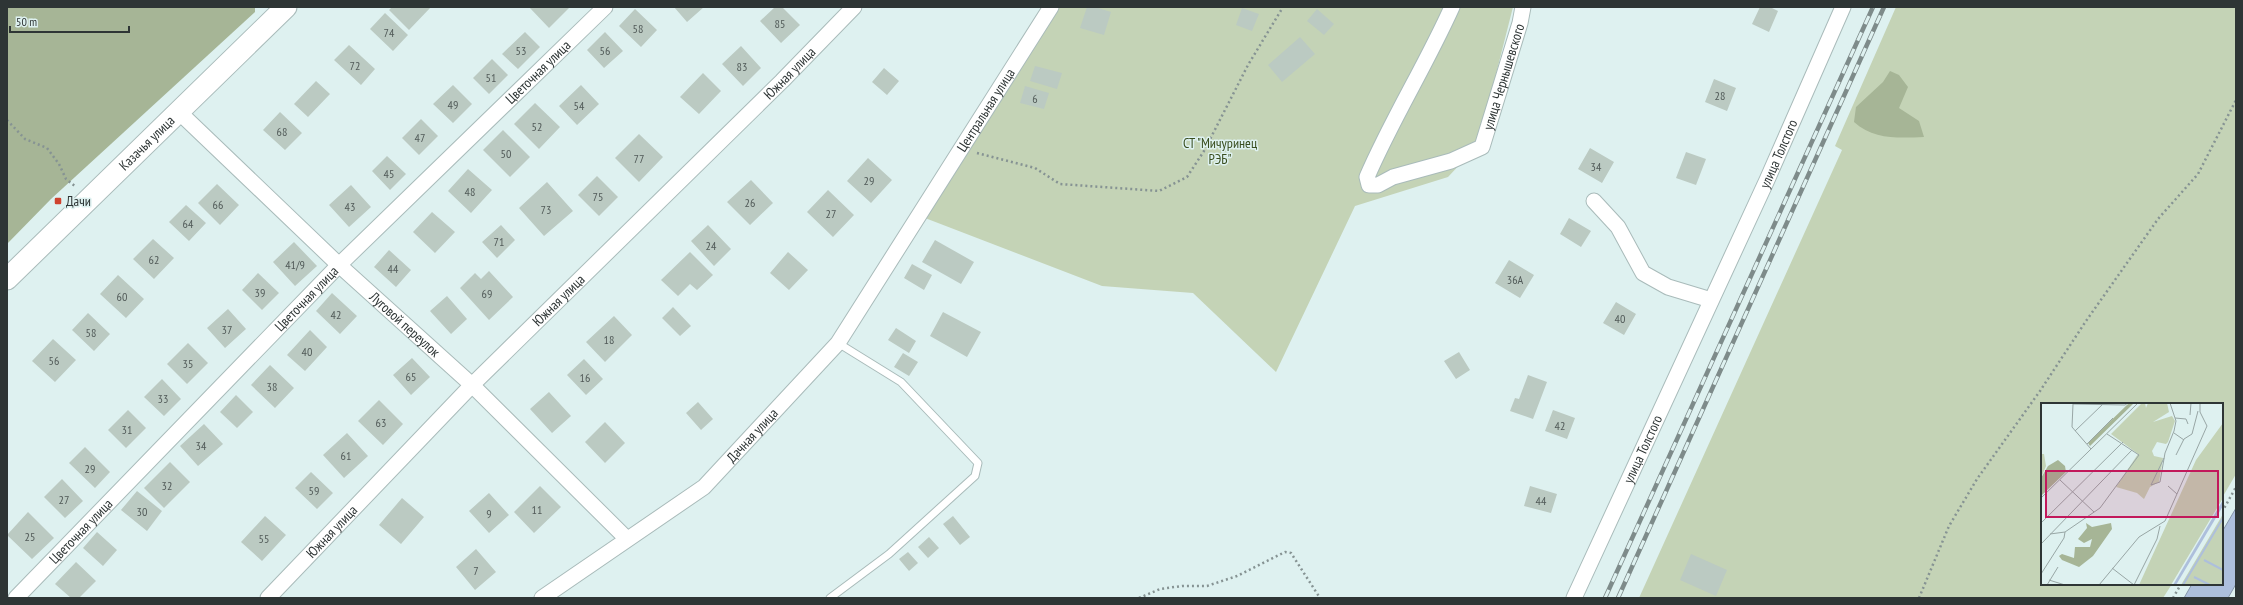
<svg xmlns="http://www.w3.org/2000/svg" width="2243" height="605" font-family="'PT Sans Narrow',sans-serif">
<style>
.green{fill:#c4d3b6}
.forest{fill:#a6b596}
.water{fill:#adbfdc;stroke:#8796aa}
.building{fill:#bbcac2}
.lines{fill:none;stroke-linecap:round;stroke-linejoin:round}
.lane-casing{stroke:#a9bbba;stroke-width:9}
.street-casing{stroke:#a9bbba;stroke-width:17}
.secondary-casing{stroke:#a9bbba;stroke-width:23}
.path{stroke:#869393;stroke-width:2.5;stroke-dasharray:2 3;stroke-linecap:butt}
.lane{stroke:#fff;stroke-width:7}
.street{stroke:#fff;stroke-width:15}
.secondary{stroke:#fff;stroke-width:21}
.rail-casing{stroke:#7e8b8a;stroke-width:4.5}
.rail{stroke:#def1f0;stroke-width:3;stroke-dasharray:9;stroke-linecap:butt}
.poi-dot{fill:#cf432f;stroke:#def1f0;stroke-width:1.5}
.labels{text-anchor:middle;dominant-baseline:central;stroke-width:3;stroke-linejoin:round;paint-order:stroke}
.number-label{font-size:12px;fill:#515a58}
.street-label{font-size:14px;fill:#2e3535;stroke:#def1f0}
.park-label{font-size:14px;fill:#394e1f;stroke:#def1f0}
.poi-label{font-size:14px;fill:#2e3535;stroke:#def1f0;text-anchor:start}
.inset-river{fill:none;stroke:#adbfdc;stroke-width:2}
.inset-road{fill:none;stroke:#98a6a5;stroke-width:1}
.view{fill:#c2185b;fill-opacity:0.15;stroke:#c2185b;stroke-width:2}
.inset-edge{fill:none;stroke:#2e3535;stroke-width:2}
</style>
<rect width="100%" height="100%" fill="#def1f0"/>
<path class="green" d="M1048,7H1513L1478,145L1448,177L1355,206L1276,372L1193,293L1102,286L912,213Z
M1896,7H2236V474L2222,498V404H2042V584H2172L2163,598H1639L1842,150L1835,146Z"/>
<path class="forest" d="M7,7H255V12L51,199L7,244Z
M1890,71L1899,75L1908,87L1899,108L1919,121L1924,137C1899,138 1874,140 1854,122L1856,107L1883,82Z"/>
<path class="water" d="M2236,508V584L2228,598H2184L2192,584H2222V532Z"/>
<path class="building" d="M392,7H431L409,30L389,10Z
M529,7H570L549,28Z
M674,7H704L687,22Z
M775,7H782L800,25L781,43L760,21Z
M1087,7H1095L1111,12L1104,35L1080,28Z
M1760,7H1770L1778,11L1769,32L1752,24Z
M1242,8L1259,14L1252,31L1236,25Z
M635,9L657,30L641,47L619,26Z
M1317,9L1334,24L1324,35L1307,21Z
M385,13L408,35L393,51L370,29Z
M525,32L540,47L518,69L502,54Z
M605,32L623,51L604,68L587,50Z
M1300,37L1315,54L1282,82L1268,65Z
M349,45L375,69L361,85L334,60Z
M741,46L761,68L743,86L722,64Z
M492,59L508,75L489,94L473,78Z
M1035,66L1062,73L1057,89L1030,81Z
M884,68L899,81L887,95L872,82Z
M703,73L721,91L699,114L680,97Z
M1714,79L1736,88L1727,111L1705,102Z
M316,81L330,94L308,117L294,104Z
M453,85L472,104L453,123L433,104Z
M581,85L599,104L577,125L559,106Z
M1025,86L1049,93L1044,109L1020,103Z
M535,103L560,127L539,149L514,124Z
M280,112L302,133L285,150L263,130Z
M421,119L438,136L419,155L402,138Z
M503,130L530,157L510,177L483,150Z
M639,134L663,157L639,182L615,158Z
M1590,148L1614,162L1602,183L1578,169Z
M1686,152L1706,159L1696,185L1676,178Z
M387,156L406,174L390,190L372,171Z
M868,158L892,180L871,203L847,181Z
M468,169L492,190L471,213L448,191Z
M597,176L618,197L599,216L578,195Z
M751,180L773,203L750,225L727,202Z
M547,182L573,211L544,236L519,208Z
M217,184L239,205L220,225L198,203Z
M351,185L371,207L349,227L329,205Z
M828,190L854,215L833,237L807,212Z
M186,205L206,223L189,241L169,222Z
M432,212L455,232L435,253L413,232Z
M1569,218L1591,231L1581,247L1560,234Z
M501,225L515,240L497,258L482,242Z
M708,225L731,249L714,266L691,241Z
M153,239L174,258L154,279L133,259Z
M935,240L974,262L961,284L922,262Z
M294,242L317,266L295,286L273,262Z
M389,250L411,270L396,287L374,267Z
M690,252L713,275L697,290L690,284L678,296L661,280Z
M788,252L808,270L789,290L770,273Z
M1509,260L1534,275L1520,298L1495,283Z
M912,264L932,275L924,290L904,278Z
M489,271L513,297L489,320L460,288L475,273L481,279Z
M258,273L279,293L262,310L242,290Z
M118,275L144,299L126,318L100,294Z
M332,293L357,316L340,334L316,311Z
M447,296L467,319L451,334L430,311Z
M1616,302L1636,314L1624,335L1603,323Z
M673,307L691,326L680,336L662,318Z
M228,309L246,329L225,348L207,328Z
M943,312L981,332L967,357L930,336Z
M88,313L110,334L94,351L72,330Z
M614,316L632,335L605,362L586,342Z
M896,328L916,341L909,353L888,340Z
M310,330L327,347L305,371L287,355Z
M53,339L76,360L55,382L32,361Z
M188,343L208,363L187,384L167,364Z
M1459,352L1470,370L1456,379L1444,361Z
M903,353L918,362L909,376L894,367Z
M412,358L430,377L411,395L393,375Z
M584,359L603,379L586,395L567,375Z
M270,365L294,388L275,408L251,385Z
M1528,375L1547,382L1533,419L1510,411L1515,398L1519,399Z
M162,379L181,399L164,416L144,397Z
M549,392L571,416L552,433L530,409Z
M236,395L253,412L237,428L220,412Z
M379,400L403,424L383,445L358,421Z
M698,402L713,419L701,430L686,413Z
M128,410L146,428L126,448L108,430Z
M1553,410L1575,418L1567,439L1545,431Z
M605,422L625,443L605,463L585,442Z
M204,424L223,444L198,466L180,446Z
M347,433L368,456L344,478L323,455Z
M85,447L110,472L95,488L69,463Z
M170,462L190,482L164,508L144,488Z
M311,472L333,493L317,509L295,488Z
M62,479L83,501L65,518L44,497Z
M540,486L561,507L534,533L514,512Z
M1530,486L1557,494L1551,513L1524,506Z
M137,491L162,511L147,531L121,510Z
M489,493L509,515L489,533L469,511Z
M402,498L424,517L401,544L379,525Z
M28,512L54,538L32,559L7,535Z
M265,516L286,535L262,561L241,542Z
M953,516L970,537L960,545L943,524Z
M97,532L117,550L103,566L83,548Z
M929,537L939,548L928,558L918,547Z
M476,549L496,572L475,590L456,567Z
M908,552L918,563L909,571L899,559Z
M1691,554L1727,570L1716,596L1680,580Z
M76,562L96,581L79,598H71L55,584Z"/>
<g class="lines">
<defs>
<path id="lane" d="M830,598L889,554L975,476L978,463L901,382L838,343"/>
<g id="street">
<path id="s1" d="M1452,7C1426,65 1392,119 1367,177L1369,185H1378L1393,177L1451,161L1482,147L1520,23L1523,7"/>
<path id="s2" d="M179,112L339,265L472,385L627,539"/>
<path d="M1594,201L1618,227L1643,273L1668,287L1711,300"/>
<path id="s3" d="M16,598L339,265L605,7"/>
<path id="s4" d="M268,598L472,385L782,81L854,7"/>
<path id="s5" d="M542,598L704,487L838,343L1051,7"/>
<path id="s6" d="M1574,598L1767,180L1843,7"/>
</g>
<g id="secondary">
<path id="s7" d="M7,279L286,7"/>
</g>
</defs>
<use href="#lane" class="lane-casing"/>
<use href="#street" class="street-casing"/>
<use href="#secondary" class="secondary-casing"/>
<path class="path" d="M7,120L25,139L47,148L59,164L66,179L76,187
M977,153L1035,168L1060,184L1159,191L1187,177L1204,151L1248,65L1283,7
M2222,512L2236,487
M1139,598L1160,589L1182,586H1207L1237,576L1285,552L1291,553L1320,598
M1919,598L1949,526L1977,479L2040,391L2086,321L2158,219L2198,174L2236,100
M2173,598L2181,584"/>
<use href="#lane" class="lane"/>
<use href="#street" class="street"/>
<use href="#secondary" class="secondary"/>
<defs>
<path id="rail" d="M1605,598L1873,7
M1618,598L1884,7"/>
</defs>
<use href="#rail" class="rail-casing"/>
<use href="#rail" class="rail"/>
</g>
<rect class="poi-dot" x="54" y="197" width="8" height="8" rx="2"/>
<g class="labels">
<g class="number-label">
<text x="780" y="23">85</text>
<text x="638" y="28">58</text>
<text x="389" y="32">74</text>
<text x="521" y="50">53</text>
<text x="605" y="50">56</text>
<text x="355" y="65">72</text>
<text x="742" y="66">83</text>
<text x="491" y="77">51</text>
<text x="1720" y="95">28</text>
<text x="1035" y="98">6</text>
<text x="453" y="104">49</text>
<text x="579" y="105">54</text>
<text x="537" y="126">52</text>
<text x="282" y="131">68</text>
<text x="420" y="137">47</text>
<text x="506" y="153">50</text>
<text x="639" y="158">77</text>
<text x="1596" y="166">34</text>
<text x="389" y="173">45</text>
<text x="869" y="180">29</text>
<text x="470" y="191">48</text>
<text x="598" y="196">75</text>
<text x="750" y="202">26</text>
<text x="218" y="204">66</text>
<text x="350" y="206">43</text>
<text x="546" y="209">73</text>
<text x="831" y="213">27</text>
<text x="188" y="223">64</text>
<text x="499" y="241">71</text>
<text x="711" y="245">24</text>
<text x="154" y="259">62</text>
<text x="295" y="264">41/9</text>
<text x="393" y="268">44</text>
<text x="1515" y="279">36А</text>
<text x="260" y="292">39</text>
<text x="487" y="293">69</text>
<text x="122" y="296">60</text>
<text x="336" y="314">42</text>
<text x="1620" y="318">40</text>
<text x="227" y="329">37</text>
<text x="91" y="332">58</text>
<text x="609" y="339">18</text>
<text x="307" y="351">40</text>
<text x="54" y="360">56</text>
<text x="188" y="363">35</text>
<text x="411" y="376">65</text>
<text x="585" y="377">16</text>
<text x="272" y="386">38</text>
<text x="163" y="398">33</text>
<text x="381" y="422">63</text>
<text x="1560" y="425">42</text>
<text x="127" y="429">31</text>
<text x="201" y="445">34</text>
<text x="346" y="455">61</text>
<text x="90" y="468">29</text>
<text x="167" y="485">32</text>
<text x="314" y="490">59</text>
<text x="64" y="499">27</text>
<text x="1541" y="500">44</text>
<text x="537" y="509">11</text>
<text x="142" y="511">30</text>
<text x="489" y="513">9</text>
<text x="30" y="536">25</text>
<text x="264" y="538">55</text>
<text x="476" y="570">7</text>
</g>
<g class="street-label">
<text stroke="none"><textPath href="#s3" startOffset="741">Цветочная улица</textPath></text>
<text stroke="none"><textPath href="#s4" startOffset="740">Южная улица</textPath></text>
<text stroke="none"><textPath href="#s1" startOffset="392">улица Чернышевского</textPath></text>
<text stroke="none"><textPath href="#s5" startOffset="669">Центральная улица</textPath></text>
<text stroke="none"><textPath href="#s7" startOffset="195">Казачья улица</textPath></text>
<text stroke="none"><textPath href="#s6" startOffset="489">улица Толстого</textPath></text>
<text stroke="none"><textPath href="#s3" startOffset="417">Цветочная улица</textPath></text>
<text stroke="none"><textPath href="#s4" startOffset="416">Южная улица</textPath></text>
<text stroke="none"><textPath href="#s2" startOffset="310">Луговой переулок</textPath></text>
<text stroke="none"><textPath href="#s5" startOffset="267">Дачная улица</textPath></text>
<text stroke="none"><textPath href="#s6" startOffset="164">улица Толстого</textPath></text>
<text stroke="none"><textPath href="#s3" startOffset="93">Цветочная улица</textPath></text>
<text stroke="none"><textPath href="#s4" startOffset="92">Южная улица</textPath></text>
</g>
<g class="park-label">
<text x="1220" y="143">СТ "Мичуринец<tspan x="1220" dy="16">РЭБ"</tspan></text>
</g>
<g class="poi-label">
<text x="66" y="201">Дачи</text>
</g>
</g>
<g transform="translate(2041 403)">
<rect width="182" height="182" fill="#def1f0"/>
<path d="M101,0H104L105,5L107,0H126L128,9L112,19L131,13L134,18L127,39L125,41L116,39L111,48L113,53L122,55L118,79L109,84L103,96L96,90L75,84L97,51L70,31ZM182,20V95L130,182H98L155,57ZM0,51H3L5,63L0,75ZM182,111V182H140Z" fill="#c4d3b6"/>
<path d="M88,0H93L49,43L47,40ZM17,57L24,63L25,69L0,93V75L7,63ZM45,120L51,124L70,120L71,126L52,153L38,164L21,157L18,153L21,151L33,155L34,144H49L51,136L43,140L37,136L46,125Z" fill="#a6b596"/>
<path d="M182,97V103L135,182H132Z" fill="#adbfdc"/>
<path class="inset-river" d="M163,157L182,167M153,174L169,182M142,182L182,115"/>
<path class="inset-road" d="M32,1L84,2L87,0M32,1L31,24L50,46M149,12L150,0M134,15L145,16L147,21M34,28L62,1M133,30L143,37M46,41L72,15M135,52L143,36L151,31L157,8M123,55L110,82L119,79L124,50L133,28L135,18L129,0M19,77L53,109M127,83L136,91M0,95L97,0M0,120L82,39M9,131L24,129L59,105L98,52L66,31M0,141L91,47M71,165L93,182M0,171L23,135L24,129M8,177L24,182M6,182L17,164M58,182L98,134L124,118L166,23L159,9V0M93,182L116,136L119,123"/>
<path class="view" d="M5,68H177V114H5Z"/>
<rect width="182" height="182" class="inset-edge"/>
</g>
<rect width="2243" height="605" fill="none" stroke="#2e3535" stroke-width="16"/>
<path d="M10 26v6h119v-6" fill="none" stroke="#2e3535" stroke-width="2"/>
<text x="16" y="26" font-size="12" fill="#2e3535" stroke="#def1f0" stroke-width="3" paint-order="stroke">50 m</text>
</svg>
